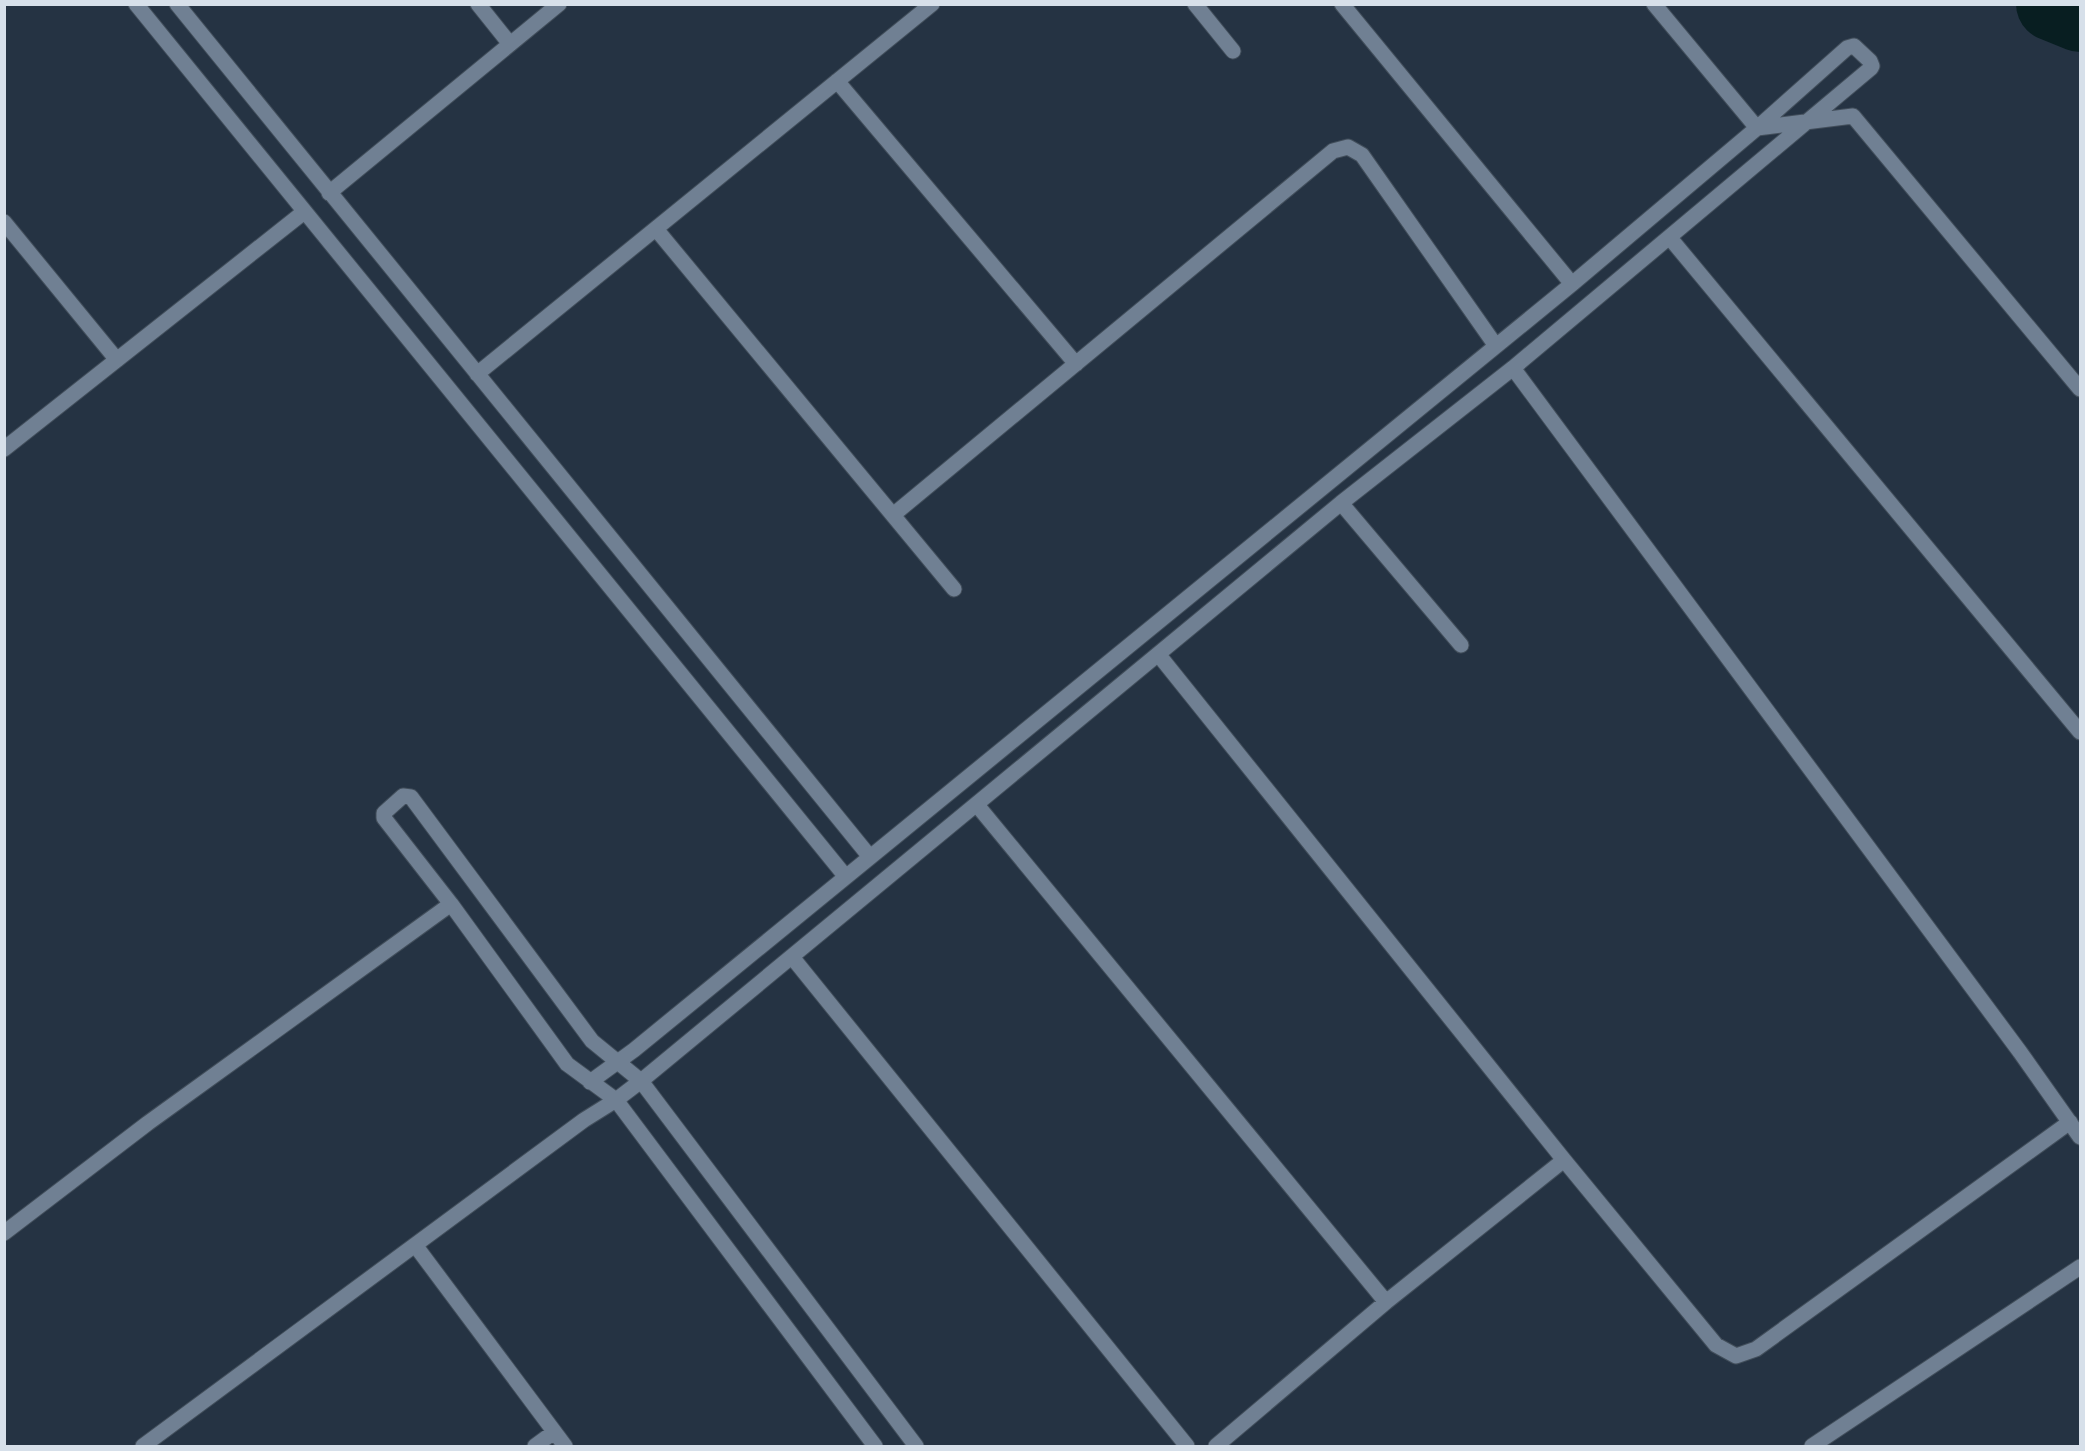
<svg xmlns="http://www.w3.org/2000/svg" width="2085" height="1451" font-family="'Exo 2',sans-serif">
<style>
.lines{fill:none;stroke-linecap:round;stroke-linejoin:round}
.river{stroke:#081e21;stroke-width:74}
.minor-casing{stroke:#424e5b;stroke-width:17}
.minor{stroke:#708093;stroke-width:15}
</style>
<rect width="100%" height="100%" fill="#253343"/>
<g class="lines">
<path class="river" d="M2053,4L2080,15"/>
<defs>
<path id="minor" d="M136,4L846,877
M177,4L870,857
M478,4L510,44
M1195,4L1233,51
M1342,4L1572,284
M1654,4L1757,128L1853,116L2080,389
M837,81L1076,364
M329,193L559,4
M4,222L117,360
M656,229L954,589
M1670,238L2080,732
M1513,368L2020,1052L2080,1137
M477,374L932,4
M4,449L304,212
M1341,503L1461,645
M893,515L1333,151L1348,147L1362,155L1496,346
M1158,654L1564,1160L1716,1345L1736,1356L1756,1349L2070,1122
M977,805L1386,1302
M792,957L1187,1446
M4,1233L148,1123L451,904
M415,1245L565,1446
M143,1446L584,1120L616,1100L641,1081L1341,503L1513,368L1871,68L1872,66L1870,61L1854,46L1847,48L1757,128L1572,284L634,1050L590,1082
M535,1446L554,1432
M875,1446L616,1100L567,1064L451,904L384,818V813L403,796L411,797L592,1041L641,1081L916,1446
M1216,1446L1386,1302L1564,1160
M1812,1446L2080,1267"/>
</defs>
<use href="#minor" class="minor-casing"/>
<use href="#minor" class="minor"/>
</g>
<rect width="2085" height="1451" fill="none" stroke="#d7e0ea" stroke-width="12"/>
</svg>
